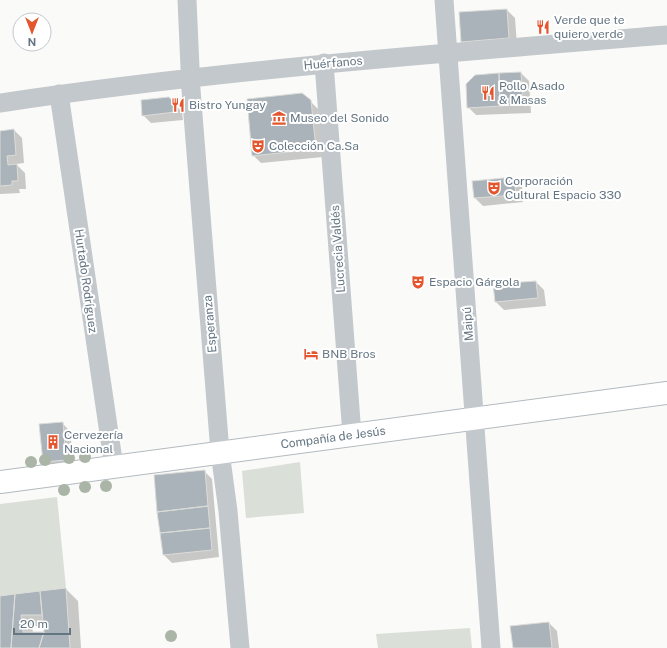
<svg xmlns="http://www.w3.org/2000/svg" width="667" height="648" font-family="'Public Sans',sans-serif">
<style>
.green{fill:#dadfd7}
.shadow{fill:#0003;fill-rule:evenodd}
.building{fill:#aab3b9;stroke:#dcdcda}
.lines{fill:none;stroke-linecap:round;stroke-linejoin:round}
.secondary-casing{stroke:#b3babf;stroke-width:24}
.street{stroke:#c3c8cc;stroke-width:19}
.secondary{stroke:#fff;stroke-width:22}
.tree{fill:#aab4a7}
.labels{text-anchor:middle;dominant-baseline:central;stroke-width:4;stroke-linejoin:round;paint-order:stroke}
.poi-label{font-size:12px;fill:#657683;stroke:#fff;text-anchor:start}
.street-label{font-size:12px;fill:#657683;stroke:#fff}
</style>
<rect width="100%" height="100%" fill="#fafaf8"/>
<path class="green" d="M300,462L304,513L246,518L242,471Z
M57,497L66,588L0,596V504Z
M470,628L472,648H378L376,634Z"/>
<path class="shadow" d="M507,10L515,18L517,45L470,49L462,41Z
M521,73L529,81L531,113L476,115L468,107Z
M169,98L182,112L183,120L151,123L143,115Z
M310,101L318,109L323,157L261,163L253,155Z
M14,130L22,138L24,163L16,164L25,173L26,189H19L20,193L0,194V132Z
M514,178L522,186L523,202L483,206L475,198Z
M536,282L544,290L546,306L504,310L496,302L495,285Z
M62,423L70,431L74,468L52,470L44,462Z
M204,471L212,479L219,557L172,563L164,555Z
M66,589L78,601L81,648H0V597ZM32,626H44L45,633H33Z
M549,623L557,631L559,648H514Z"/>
<path class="building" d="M507,9L509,38L461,42L459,12Z
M521,72L523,105L500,106L499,73Z
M499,73L500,106L467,108L466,84L475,75Z
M302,93L311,100L316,149L252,156L247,99Z
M169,97L174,103L175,112L142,116L141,100Z
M14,129L16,155L7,156L8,165L17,164L18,181H12V185L0,186V131Z
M514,177L516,195L474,198L472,181Z
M536,281L538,298L495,302L493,284Z
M63,422L66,460L43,462L39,424Z
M205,470L208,506L157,512L154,475Z
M208,506L210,528L160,533L157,512Z
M210,528L212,550L163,555L160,533Z
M66,588L70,648H39L44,632L40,591Z
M40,591L42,615H21L23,632H44L39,648H11L15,594Z
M15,594L11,648H0V596Z
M549,622L552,648H513L510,626Z"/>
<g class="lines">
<defs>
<g id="secondary">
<path id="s1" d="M0,482L667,393"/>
</g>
</defs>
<use href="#secondary" class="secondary-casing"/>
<path class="street" d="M187,0L191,90L220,452L228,511L240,648
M444,0L491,648
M324,63L352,435
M59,94L114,467
M0,103C221,70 444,53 667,35"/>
<use href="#secondary" class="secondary"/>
</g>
<g class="tree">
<circle cx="85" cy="457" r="6"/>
<circle cx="69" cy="458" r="6"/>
<circle cx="45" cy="460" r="6"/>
<circle cx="31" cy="462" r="6"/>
<circle cx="106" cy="486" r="6"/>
<circle cx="85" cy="487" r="6"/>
<circle cx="64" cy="490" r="6"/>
<circle cx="171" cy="636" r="6"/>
</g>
<defs>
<symbol id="restaurant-bare" viewBox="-9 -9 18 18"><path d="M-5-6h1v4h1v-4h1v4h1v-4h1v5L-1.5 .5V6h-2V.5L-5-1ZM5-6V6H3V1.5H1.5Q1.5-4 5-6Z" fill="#e4572e" stroke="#fff" stroke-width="2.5" paint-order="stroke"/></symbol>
<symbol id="museum-bare" viewBox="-9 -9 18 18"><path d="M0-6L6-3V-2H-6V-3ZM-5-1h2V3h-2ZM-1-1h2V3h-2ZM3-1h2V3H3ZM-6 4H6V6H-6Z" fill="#e4572e" stroke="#fff" stroke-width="2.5" paint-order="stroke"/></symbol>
<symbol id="theatre-bare" viewBox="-9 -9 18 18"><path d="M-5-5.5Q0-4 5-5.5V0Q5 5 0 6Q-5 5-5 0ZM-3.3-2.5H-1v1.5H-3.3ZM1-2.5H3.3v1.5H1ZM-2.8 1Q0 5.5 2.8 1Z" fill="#e4572e" stroke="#fff" stroke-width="2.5" paint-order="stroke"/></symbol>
<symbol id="hotel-bare" viewBox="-9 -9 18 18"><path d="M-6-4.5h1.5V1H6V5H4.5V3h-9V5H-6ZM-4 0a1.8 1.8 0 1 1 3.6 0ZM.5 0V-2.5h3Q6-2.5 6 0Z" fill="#e4572e" stroke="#fff" stroke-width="2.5" paint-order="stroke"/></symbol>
<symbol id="building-bare" viewBox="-9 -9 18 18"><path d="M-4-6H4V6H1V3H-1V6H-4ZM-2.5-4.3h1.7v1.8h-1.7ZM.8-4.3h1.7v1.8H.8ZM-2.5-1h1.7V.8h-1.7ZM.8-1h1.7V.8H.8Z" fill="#e4572e" stroke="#fff" stroke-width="2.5" paint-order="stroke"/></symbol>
</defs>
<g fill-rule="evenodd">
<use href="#restaurant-bare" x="533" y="17" width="20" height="20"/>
<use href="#restaurant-bare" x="478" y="83" width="20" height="20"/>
<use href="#restaurant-bare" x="168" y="95" width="20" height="20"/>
<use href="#museum-bare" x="269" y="108" width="20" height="20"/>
<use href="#theatre-bare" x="248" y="136" width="20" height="20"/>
<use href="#theatre-bare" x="484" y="178" width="20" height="20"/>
<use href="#theatre-bare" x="408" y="272" width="20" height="20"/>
<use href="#hotel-bare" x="301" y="344" width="20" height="20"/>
<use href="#building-bare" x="43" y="432" width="20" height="20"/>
</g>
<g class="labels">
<g class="poi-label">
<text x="554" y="20">Verde que te<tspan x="554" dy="14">quiero verde</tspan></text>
<text x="499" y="86">Pollo Asado<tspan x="499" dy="14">&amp; Masas</tspan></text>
<text x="189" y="105">Bistro Yungay</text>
<text x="290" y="118">Museo del Sonido</text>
<text x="269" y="146">Colección Ca.Sa</text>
<text x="505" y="181">Corporación<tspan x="505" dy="14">Cultural Espacio 330</tspan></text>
<text x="429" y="282">Espacio Gárgola</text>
<text x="322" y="354">BNB Bros</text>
<text x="64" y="435">Cervezería<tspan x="64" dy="14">Nacional</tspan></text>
</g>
<g class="street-label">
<text transform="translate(333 63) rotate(-5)">Huérfanos</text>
<text transform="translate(338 249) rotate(-94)">Lucrecia Valdés</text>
<text transform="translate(86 281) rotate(82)">Hurtado Rodríguez</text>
<text transform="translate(210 324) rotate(-95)">Esperanza</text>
<text transform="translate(468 324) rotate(-94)">Maipú</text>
<text stroke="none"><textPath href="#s1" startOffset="336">Compañía de Jesús</textPath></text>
</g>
</g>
<g transform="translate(32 32) rotate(180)"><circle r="19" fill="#ffffff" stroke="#c1c8cd"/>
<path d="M0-3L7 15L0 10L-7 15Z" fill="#e4572e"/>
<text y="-6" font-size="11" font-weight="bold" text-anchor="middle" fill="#657683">N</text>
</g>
<path d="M14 628v6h56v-6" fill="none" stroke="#657683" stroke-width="2"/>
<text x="20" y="628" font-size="12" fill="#657683" stroke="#ffffff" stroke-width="3" paint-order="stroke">20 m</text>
</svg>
